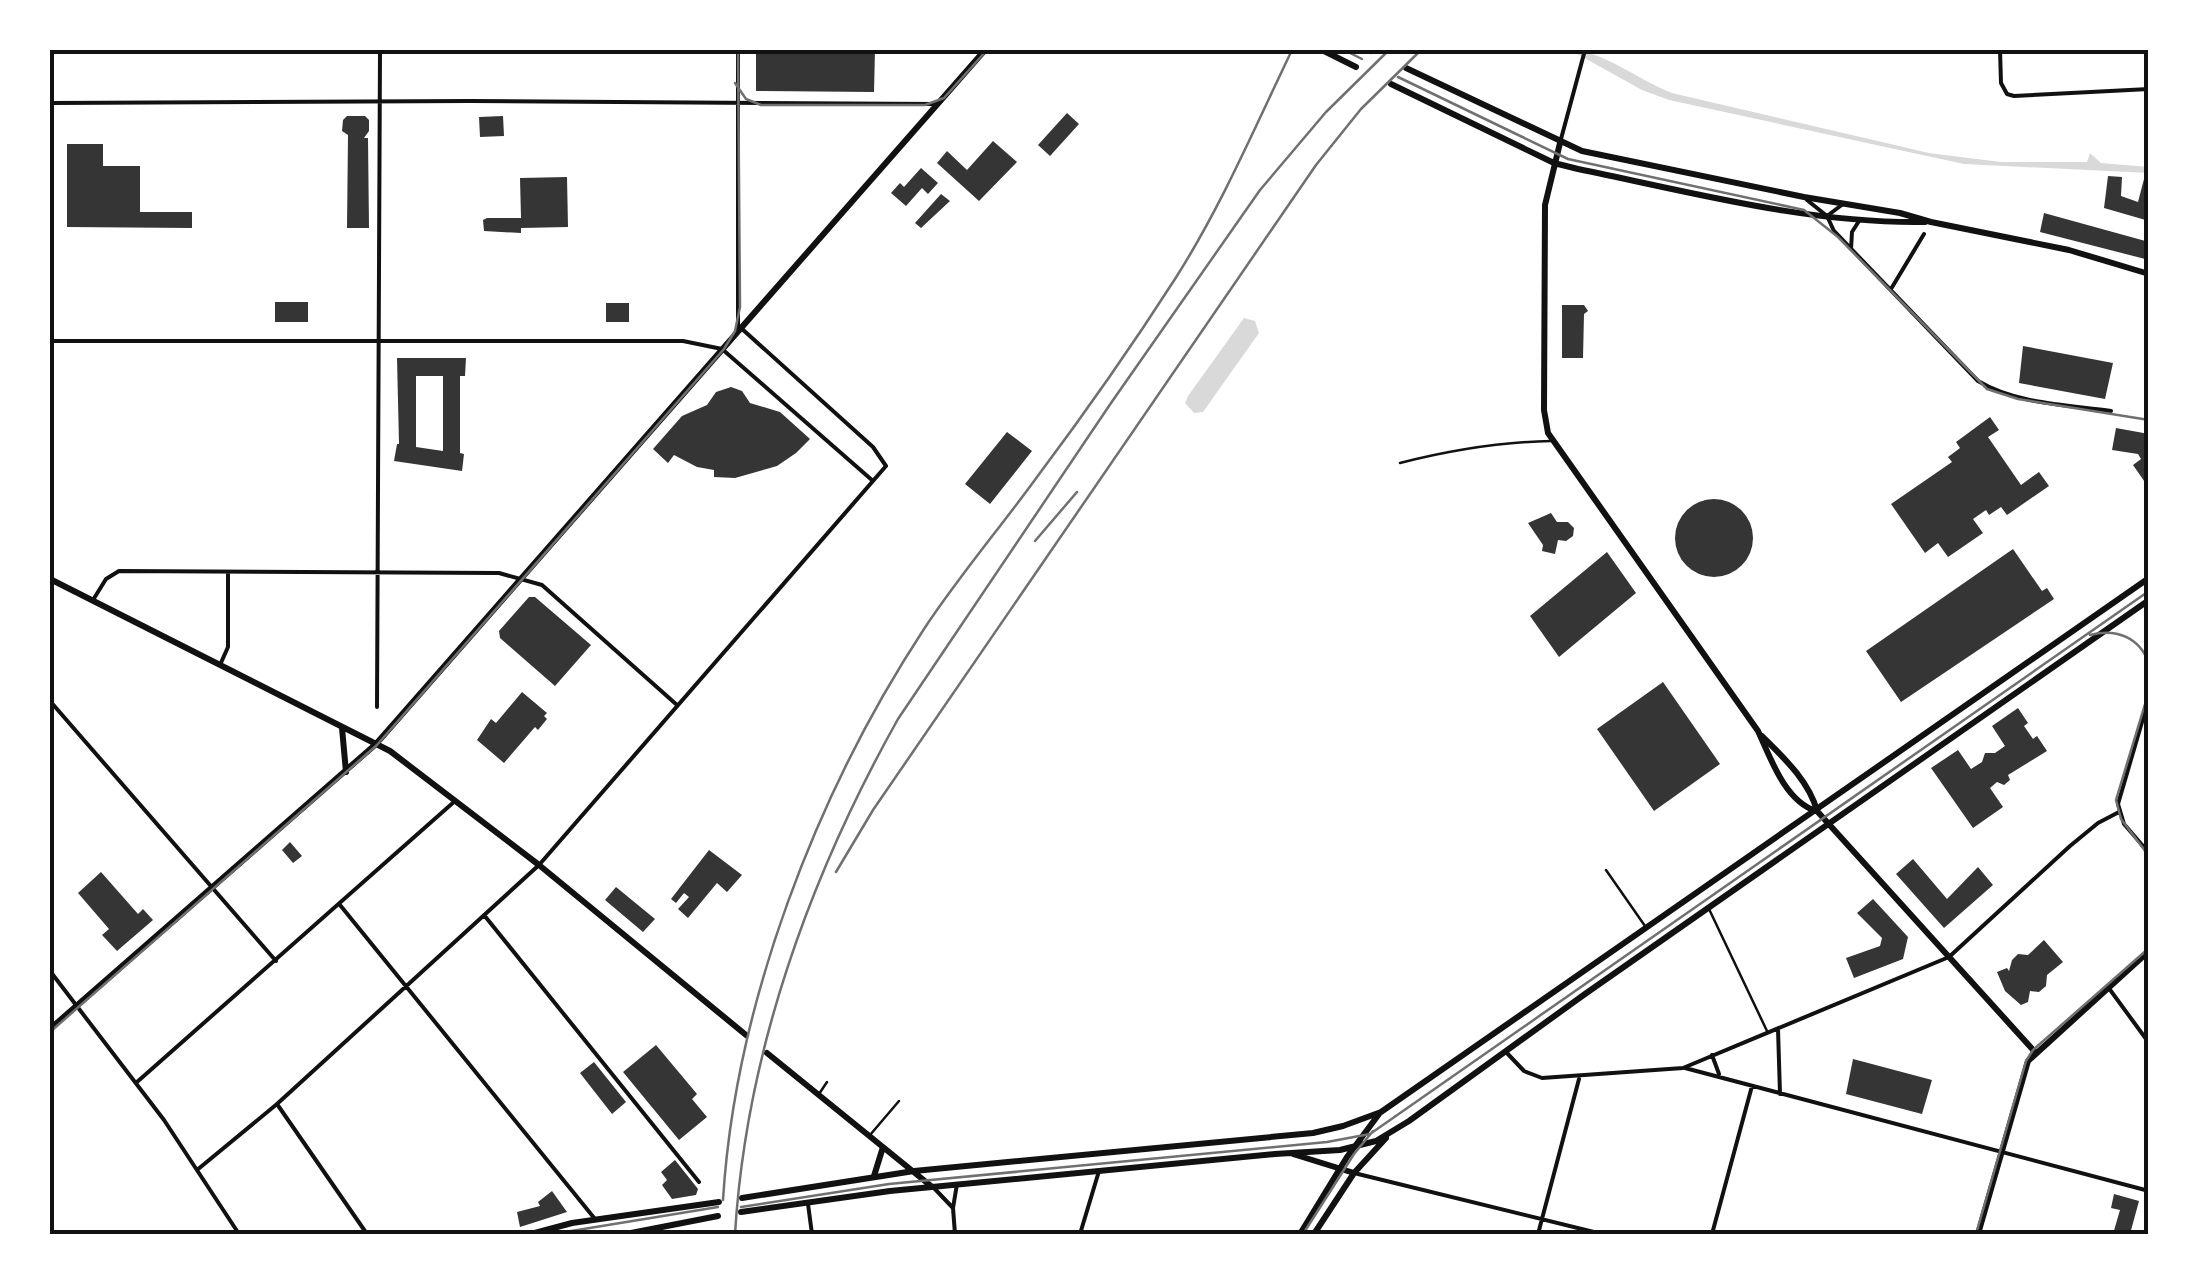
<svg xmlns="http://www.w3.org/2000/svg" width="2199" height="1284" font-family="Lora,serif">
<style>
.water{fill:#d9d9d9}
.building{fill:#353535;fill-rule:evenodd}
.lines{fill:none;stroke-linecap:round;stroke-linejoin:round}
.service{stroke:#111;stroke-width:2.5}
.minor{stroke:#111;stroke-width:4}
.secondary{stroke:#111;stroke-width:6}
.tram{stroke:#707070;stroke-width:2.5}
.rail{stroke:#707070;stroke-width:2.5}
.neatline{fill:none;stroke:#111;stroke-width:4}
</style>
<rect width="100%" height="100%" fill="#fff"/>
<path class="water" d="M1570,50C1602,50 1640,81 1672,93L1929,153L2001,162H2087L2090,153L2101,163L2149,167V173L1964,164L1669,100L1642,90Z
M1244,318L1255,321L1259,333L1203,412L1194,413L1185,403L1188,396Z"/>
<path class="building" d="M756,50H875L874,92L756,91Z
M1067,113L1079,124L1050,156L1038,145Z
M347,116H365L369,120V131L364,138H368L369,228H347L348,135L342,131L343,120Z
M503,116L504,136L480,137L479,117Z
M993,141L1017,162L979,201L937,163L947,151L967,170Z
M67,144H103V166H140V212H192V228L67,227Z
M921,168L938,183L928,194L922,188L906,206L891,193L900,183L904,187Z
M2108,176L2122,177L2121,196L2138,202L2144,179H2149V221L2104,208Z
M567,177L568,227L521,228V233L484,231L483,220L487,218H521L520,178Z
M941,194L950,201L921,228L915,223Z
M2044,213L2149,242V260L2040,232Z
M275,302H308V322H275Z
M606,303H629V322H606Z
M1562,305H1584L1588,311L1584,314L1583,358H1562Z
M2023,346L2113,363L2105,399L2019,383Z
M397,358H466L465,376H460V453L464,454L462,471L394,461L397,444H399ZM416,376H443V451L416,447Z
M731,387L742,391L750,403L780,412L810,439L796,453L777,466L735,478L714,477V470L697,467L674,455L668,463L653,449L682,416L707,405L716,392Z
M1990,417L1999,430L1988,437L2021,485L2039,472L2049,486L2007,515L2001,507L1989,515L1986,510L1973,519L1983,533L1948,557L1938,543L1925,553L1891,504L1952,462L1948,457L1960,448L1956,442Z
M2116,428L2149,434V488L2133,465L2141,459L2138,454L2112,450Z
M1007,432L1032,451L990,504L965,484Z
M1675 538a39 39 0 1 1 78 0a39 39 0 1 1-78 0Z
M1551,513L1557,522H1568L1574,528L1573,536L1566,541L1558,540L1555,554L1542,551L1543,545L1528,523Z
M2013,549L2042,591L2047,588L2054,599L1901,702L1866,651Z
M1607,552L1636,593L1559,657L1530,616Z
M529,597H535L591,645L555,686L500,638L499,631Z
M1663,682L1720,764L1654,811L1597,729Z
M522,692L547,713L544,716L547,719L538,730L535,727L504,763L477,740L491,719L496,723Z
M2018,708L2028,723L2024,726L2033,739L2037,736L2047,751L2008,775L2010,780L2004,785L1997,782L1990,788L2003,807L1973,828L1931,768L1958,750L1971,769L1982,762L1985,753H1995L2005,746L1992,726Z
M290,842L302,856L293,863L282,850Z
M709,850L742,875L727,892L717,883L688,918L678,909L689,897L684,893L676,903L671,899Z
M1913,859L1947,899L1978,867L1993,885L1944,928L1896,874Z
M101,872L138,914L143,909L153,920L117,951L102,935L109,929L78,893Z
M616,887L655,919L643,932L605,900Z
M1873,899L1908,937L1903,959L1854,978L1846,958L1880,946L1882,938L1857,913Z
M2044,940L2063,962L2047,975L2046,986L2039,992L2030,991L2028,1002L2021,1005L2005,991L1997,972L2007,968L2009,971L2012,960L2018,954L2028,955Z
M656,1045L697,1094L692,1099L707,1117L679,1140L623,1072Z
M1853,1059L1932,1080L1922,1114L1846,1094Z
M594,1062L626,1102L612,1114L580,1073Z
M675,1160L698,1189L696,1195L672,1199L662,1185L667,1180L661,1172Z
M552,1191L567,1212L520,1227L517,1212L540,1206L538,1202Z
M2114,1194L2139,1201L2130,1234H2113L2120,1210L2111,1208Z"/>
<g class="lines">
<path class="service" d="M1400,463C1451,450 1498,442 1551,441
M1606,870L1645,926
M1709,909L1767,1031
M819,1094L827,1082
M870,1135L899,1101"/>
<path class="minor" d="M2000,50L2001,83L2007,94L2014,96L2149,89
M50,103L471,101L935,104
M1561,139L1585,50
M1807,200L1827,216L1834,231L1978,381C2016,404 2068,405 2111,411
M1827,216L1843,204
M1851,249L1852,232L1859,221
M1891,289L1924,234
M738,330V50
M50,341H683L722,349L873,481
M93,600L106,579L119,571L499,573L542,585L677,705
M220,665L228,647V572
M2149,698L2118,804L2124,824L2149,853
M50,701L276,961
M377,707L380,50
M340,905L595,1219
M484,915L699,1182
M50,971L164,1120L239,1234
M2108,987L2149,1043
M1778,1029L1780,1094
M1506,1052L1524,1071L1542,1078L1683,1068L1949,957L2070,846L2098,823L2119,812
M1712,1055L1719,1074
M1685,1068L2149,1191
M137,1082L455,801
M277,1104L367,1234
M197,1170L277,1104L539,865L886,466L873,447L741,328
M1354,1173L1602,1234
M933,1187L953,1208L955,1234
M808,1204L812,1234
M953,1208L957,1184
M1080,1234L1099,1171
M1538,1234L1579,1079
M1712,1234L1752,1086"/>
<path class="secondary" d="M1322,50L1356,67
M1369,50L1371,51
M1406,68L1582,151L1804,197L1900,213L1931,222L2069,250L2149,274
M1391,84L1554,163L1578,169C1691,192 1808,224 1925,222
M1560,143L1545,205L1544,410L1548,433L1758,731C1771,759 1785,801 1816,811
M50,579L390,751L539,865L746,1035
M342,728L346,772
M1762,736C1783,757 1809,781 1817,811L2035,1052
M50,1029L376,744L985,50
M767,1053L931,1186
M1293,1154L1354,1173
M874,1176L883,1147
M742,1198L914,1171L1313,1133L1343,1126L1381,1112L2149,578
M741,1212L890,1191L1275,1154L1340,1150L1376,1141L1409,1121L1585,994L2149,600
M531,1234L572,1223L719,1202
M626,1234L718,1216
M1300,1234L1347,1157L1379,1114
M1314,1234L1354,1173L1386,1138
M1978,1234L2028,1061L2149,951"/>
<path class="tram" d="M1344,50L1362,59
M1398,77L1568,159L1804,210L1838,237L1987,389L2018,399L2149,420
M735,83L746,99L761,105H925L944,98L987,50
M2090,635C2116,628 2139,637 2149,663
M2149,691L2116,800L2121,819L2149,856
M50,1032L377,745L724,349L735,331L740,307L738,50
M741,1207L889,1184L1327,1142L1370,1134L2149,591
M553,1234L718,1207
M1303,1234L1354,1154L1373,1131
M1976,1234L2026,1061L2033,1050L2149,948"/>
<path class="rail" d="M1035,541L1077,492
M836,872L873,810L1316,165L1361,109L1421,50
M723,1200C735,1004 817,792 924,629C959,576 1000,528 1037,477C1085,413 1132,346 1175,279C1221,207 1255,127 1292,50
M735,1234C746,1052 810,876 898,719L1111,403L1260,190L1326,112L1389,50"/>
</g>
<rect width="2199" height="1284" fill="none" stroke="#ffffff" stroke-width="105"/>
<rect x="52" y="52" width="2094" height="1180" class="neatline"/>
</svg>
